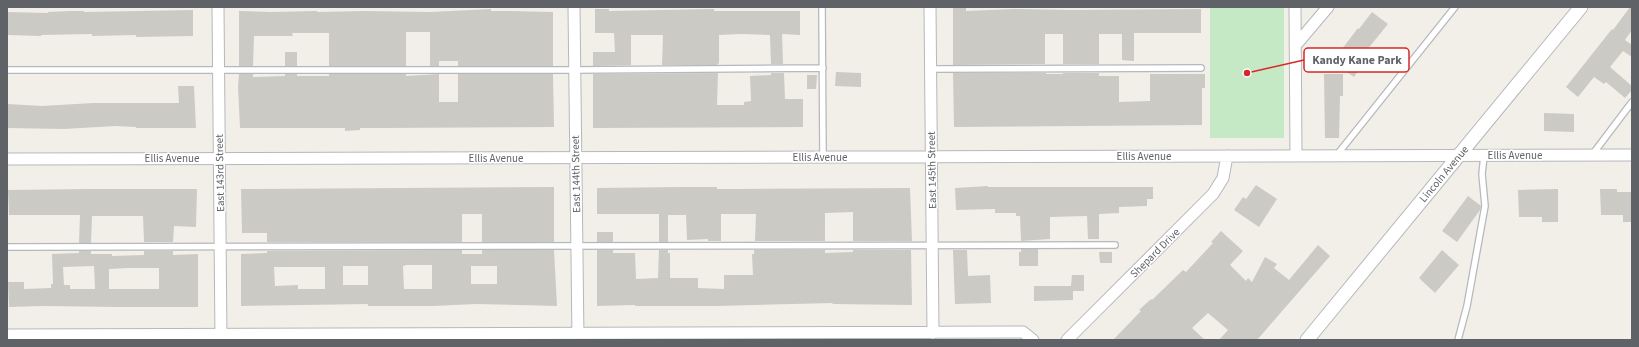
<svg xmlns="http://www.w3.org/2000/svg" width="1639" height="347" font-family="'Source Sans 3',sans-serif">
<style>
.green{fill:#c5e8c5}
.building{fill:#cccac5;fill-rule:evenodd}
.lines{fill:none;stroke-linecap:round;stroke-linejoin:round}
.service-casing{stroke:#b5b8bc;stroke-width:8}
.minor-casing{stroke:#b5b8bc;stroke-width:13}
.tertiary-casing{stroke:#b5b8bc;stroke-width:15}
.service{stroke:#fff;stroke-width:5.5}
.minor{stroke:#fff;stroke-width:11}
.tertiary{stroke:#fff;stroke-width:13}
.labels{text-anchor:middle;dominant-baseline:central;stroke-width:3;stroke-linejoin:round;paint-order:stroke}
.street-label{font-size:11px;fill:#5f6368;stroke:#fff}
.leader{fill:none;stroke:#d62828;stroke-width:1.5}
.callout-dot{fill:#d62828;stroke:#fff;stroke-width:1.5}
.callout{fill:#fff;stroke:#d62828;stroke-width:1.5}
.callout-label{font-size:12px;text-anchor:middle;font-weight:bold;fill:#5f6368}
</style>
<rect width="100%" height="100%" fill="#f1efe8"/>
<path class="green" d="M1210,7H1284V138H1210Z"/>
<path class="building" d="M1630,7H1632V30L1625,40L1632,45V57L1623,51L1610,67L1632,86V90L1625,98L1606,82L1604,84L1594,77L1578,97L1566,87L1612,29L1613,30Z
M953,8H966V11L1014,9L1071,10L1201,9V33H1134V61L1122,60V34H1099V64H1063V34H1045V64L953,65Z
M491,9V11H509L553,12V66H458V61H439V66H430V32H406V66H329V33H292L293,36H254L253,66H239V11L271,12L317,11V12L365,11L430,12Z
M595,9H609V11L714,9V11H800V35L782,34L783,64H771L770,35L741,34L719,35V63L717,65H662L663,35H631V65L593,66V52H615L614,33H595Z
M193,10V36L136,37V35L92,36V34L41,35V36L7,35V12L48,13V12L70,11H84V12Z
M1372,12L1388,24L1358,61L1363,64L1354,77L1331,61L1341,48L1342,49L1358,28L1359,29Z
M285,52H297V66H285Z
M836,72L861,73V87L835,86Z
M718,73L717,105H744V102L751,101L750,76L771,75V73H784L785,99H803V127L593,128V74Z
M953,73H1046V74H1063V73H1099V76H1119V102L1150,101V74H1205V88H1202V125L954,127Z
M239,74H253V77L285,76V74H297V76H329V74H406V76L439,74V102H458V74H553L554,127L379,128H360V130L345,131V128H240L238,87Z
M1324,74H1343V96H1340L1339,138H1325Z
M807,75H817L816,89H807Z
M178,86H194L196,128H136V127L115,126L64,129L7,128V104L42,106L93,103H179Z
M1544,113L1574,114V132L1544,131Z
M1256,185L1277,199L1259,227L1234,210L1243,197L1246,199Z
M988,186V187H1153V199H1147V206L1119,207V213L1099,214V239H1088L1087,216L1050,217V239L1021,241L1020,216H1016V213H995V209L956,210L955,188Z
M554,187V242H482V214H462V242H267V233H242L241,189Z
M680,187H717V189H738L910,188L912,241H853V212L825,213V241H755L756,214H721V241H708V239L687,240L686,215H668V242H659V214H597V188Z
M87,189H197L196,227L174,226L173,242H144L143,216H92L91,243H79L80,215H9L8,190Z
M1558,189V222H1542V217H1519L1518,190Z
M1600,189H1617V192H1632V222H1623V215H1601Z
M1468,196L1481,206L1480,210L1457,242L1442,231Z
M1221,231L1243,251L1230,265L1246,281L1248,278L1252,282L1265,257L1277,264L1274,268L1289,280L1318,245L1330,256L1257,340H1219L1228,330L1208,313L1192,328L1205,340H1113L1141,311L1139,310L1151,299L1152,300L1183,270L1186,272L1213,243L1211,242Z
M597,232H613V242H597Z
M1021,249H1038V266H1019V252H1021Z
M462,250V254H482V250H554L557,306L476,304L433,306H368V304L241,306V254L267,253V251ZM407,265H432V289H404L403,266ZM343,266H368V285H343ZM471,266H497V284H471ZM274,267H325V289H298V285L275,286Z
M597,250H613V253H635L636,279L658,278L659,250H668V253H670V278H698V288L724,289V275H753L752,254H754V250H825V253L853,252V250H911L912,305L833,304L832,303L718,306H635V305L597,306Z
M953,250H967L968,276L990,275L991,303L955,304Z
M1442,250L1459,265L1435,293L1419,278Z
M79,251H91V254H112V256L144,255V251H173V255L198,254V307H116L44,306L9,307L8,282H24V289L51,288V284H53L52,254L79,253ZM94,266L95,289H70V285H64L63,267ZM128,268H159V289H109V269Z
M1099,252H1112V263H1100Z
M1072,275H1084V291H1073V300L1034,301V286H1071Z"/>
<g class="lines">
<defs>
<path id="service" d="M822,7L823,157
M930,69L1201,68
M7,70H575L823,68
M1592,155L1632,102
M1336,156L1455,7
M7,247L1115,245
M1458,340L1467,306L1485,206L1482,174L1484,156"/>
<path id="minor" d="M218,7L221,340
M574,7L578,339
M930,7L933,333
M1295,7L1296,156
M1295,46L1328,7
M7,159L1632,155
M7,335L1023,332L1033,340
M1067,340L1213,194L1223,178L1227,156"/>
<path id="tertiary" d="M1307,340L1581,7"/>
</defs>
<use href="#service" class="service-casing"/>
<use href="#minor" class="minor-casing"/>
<use href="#tertiary" class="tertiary-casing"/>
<use href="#service" class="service"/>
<use href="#minor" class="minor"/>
<use href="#tertiary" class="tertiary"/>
</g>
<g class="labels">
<g class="street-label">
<text x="1515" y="155">Ellis Avenue</text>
<text x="1144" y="156">Ellis Avenue</text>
<text x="820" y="157">Ellis Avenue</text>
<text x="172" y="158">Ellis Avenue</text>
<text x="496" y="158">Ellis Avenue</text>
<text transform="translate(932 170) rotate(-91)">East 145th Street</text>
<text transform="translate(220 173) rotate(-91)">East 143rd Street</text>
<text transform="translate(576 174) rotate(-91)">East 144th Street</text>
<text transform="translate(1444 174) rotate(-50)">Lincoln Avenue</text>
<text transform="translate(1155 253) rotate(-45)">Shepard Drive</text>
</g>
</g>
<path class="leader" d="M1247 73L1304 60"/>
<circle class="callout-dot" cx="1247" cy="73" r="4"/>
<rect class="callout" x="1304" y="48" width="105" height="24" rx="4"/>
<g class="callout-label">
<text x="1357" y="64">Kandy Kane Park</text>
</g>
<rect width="1639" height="347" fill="none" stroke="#5f6368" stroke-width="16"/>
</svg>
